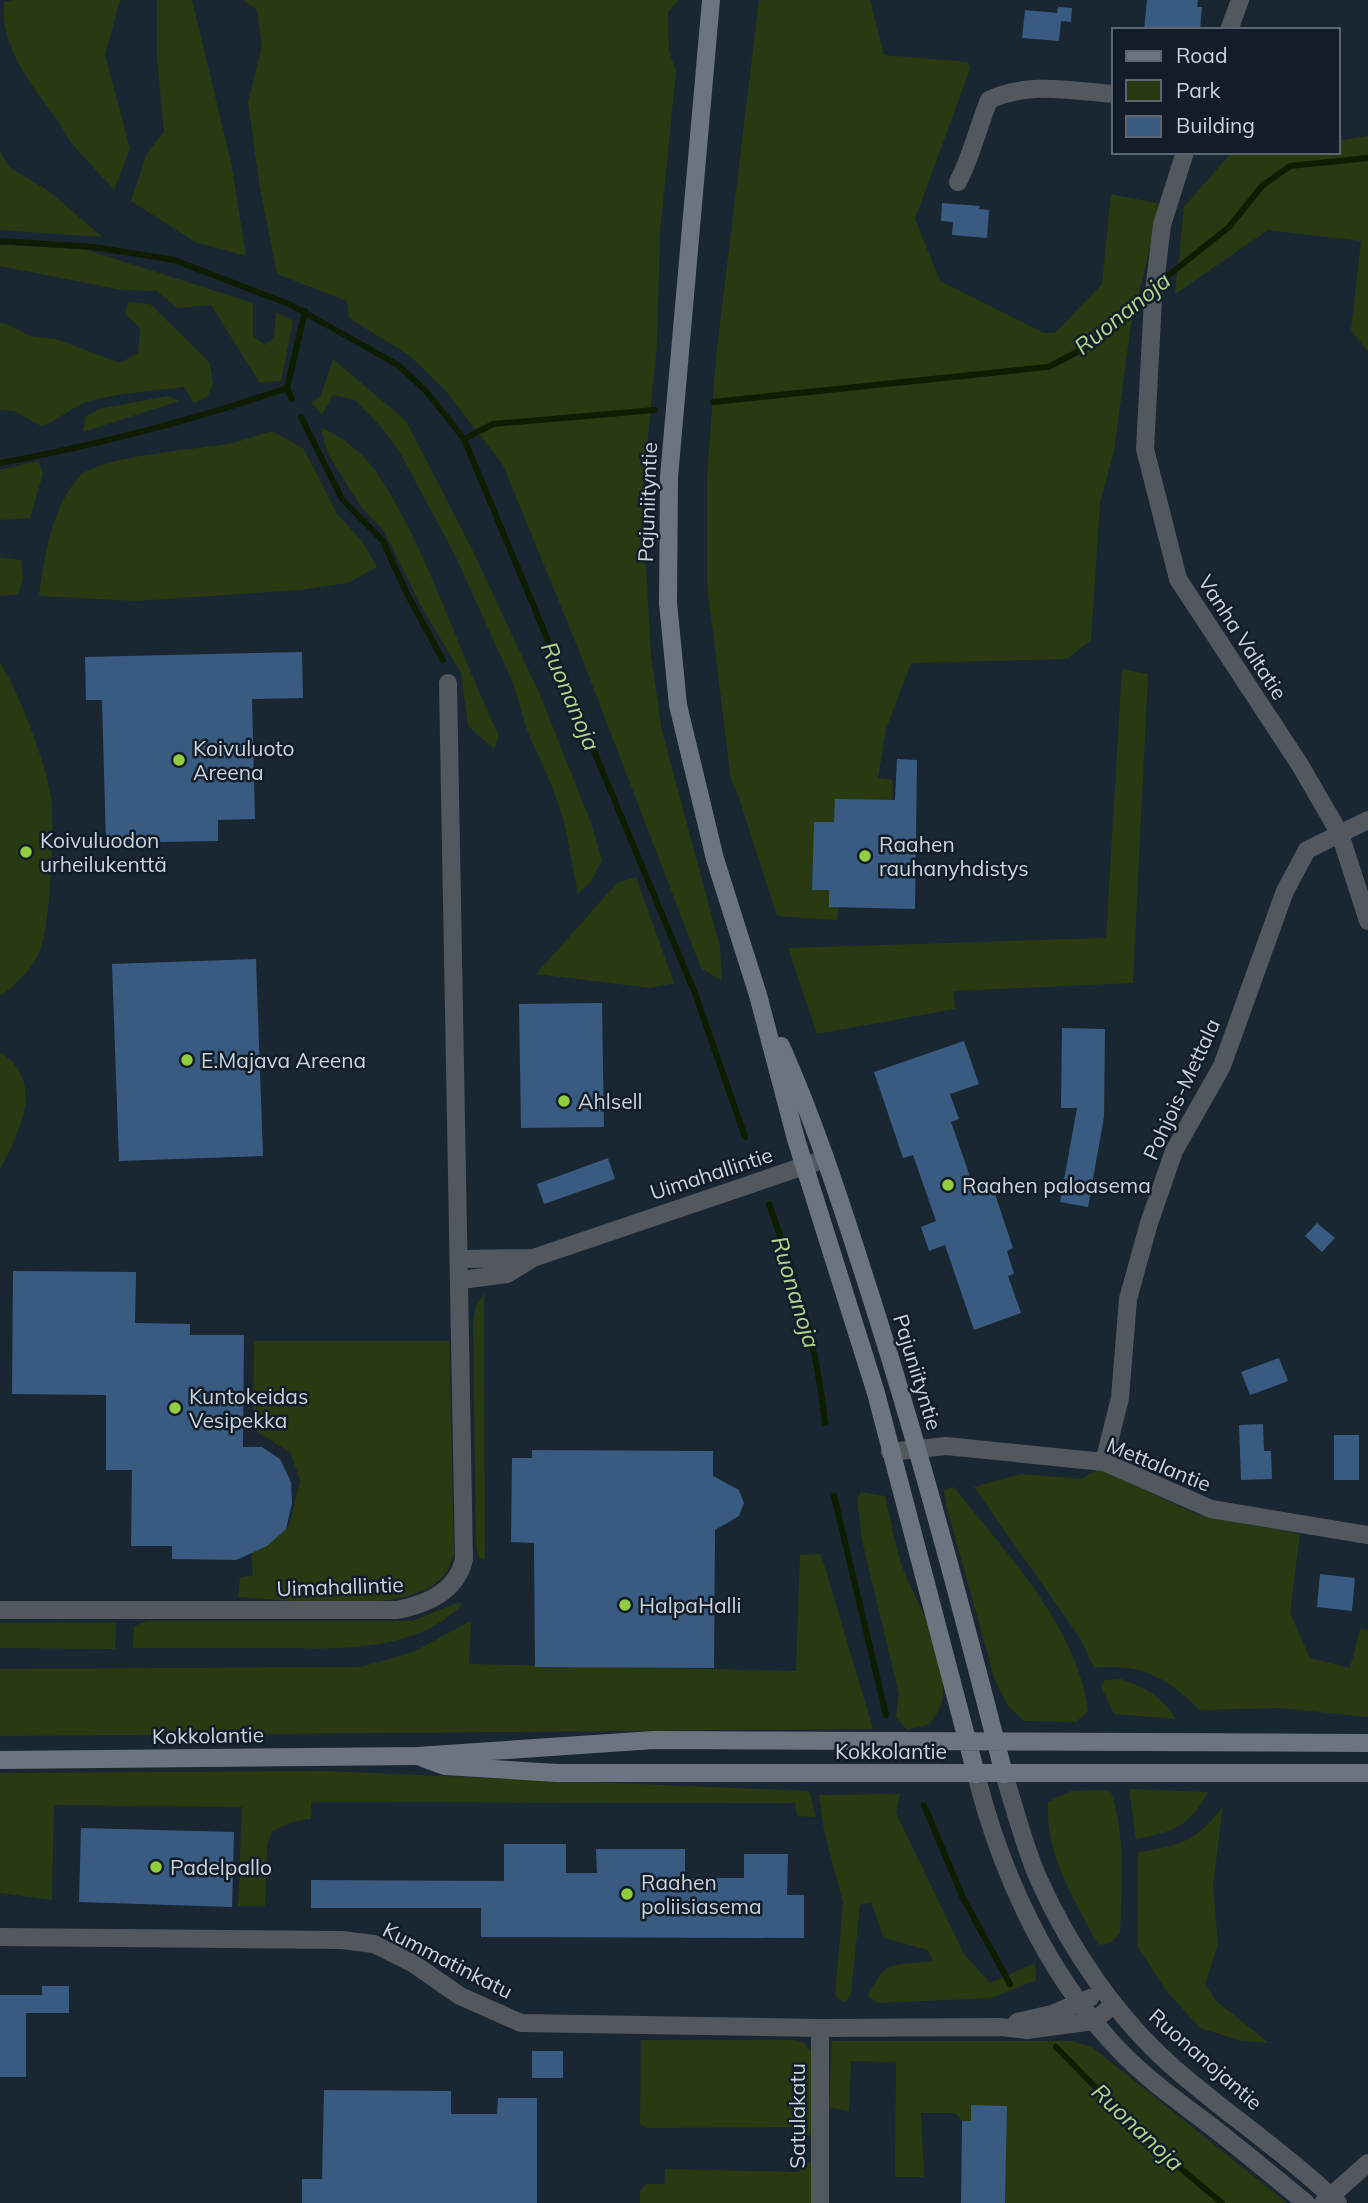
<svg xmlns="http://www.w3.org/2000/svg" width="1368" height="2203" font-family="Mulish,sans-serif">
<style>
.green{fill:#293a12}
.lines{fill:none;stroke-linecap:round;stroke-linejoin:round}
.stream{stroke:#0e1c00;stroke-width:6}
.building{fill:#395b81}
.street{stroke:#53585f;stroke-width:18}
.secondary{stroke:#6c757f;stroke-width:18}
.poi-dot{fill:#92cd3f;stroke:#121d29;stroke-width:2.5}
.labels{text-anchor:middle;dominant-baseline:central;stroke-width:5;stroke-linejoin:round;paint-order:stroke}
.street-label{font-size:21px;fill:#cbd3db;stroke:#121d29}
.poi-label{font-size:21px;fill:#cbd3db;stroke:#121d29;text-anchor:start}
.water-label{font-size:23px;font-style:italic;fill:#b2d58c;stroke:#121d29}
</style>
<rect width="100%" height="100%" fill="#1b2633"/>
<path class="green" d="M13,0H120L105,55L130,149L114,190C101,175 87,161 74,146C65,135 59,121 50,110C28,81 0,43 4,2Z
M157,0H192L231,162L246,256L195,242L131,201L147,153L164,132L157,58Z
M243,0H679L668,12L669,52L676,71L660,233L657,344L642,496L651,656L662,731L720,947L722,981L701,968L580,653L503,465L445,390L410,356L349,318L347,301L277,274L260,188L248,102L262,46L257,10Z
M759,0H870L884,55L968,62L970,69L915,219L940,281L1044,333H1055L1102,284L1111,194L1161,204L1131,324L1114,451L1100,503L1091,640L1067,659L911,663L886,729L878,778L893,780L892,800L834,822H814L812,889L829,890V907H839L837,920L777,916L736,789L731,780L707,584V477L716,357Z
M1368,136V352L1351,330L1361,241L1268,230L1175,294L1184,207L1232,152H1338V141Z
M0,151L9,167L50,192L102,237L0,230Z
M0,245L84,249L253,303V336L265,345L274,338L276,312L293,321L281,381L260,383L211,305L178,308L156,291L122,290L0,266Z
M128,302L150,304L210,363L213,385L207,397L194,403L184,387C153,391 120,393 90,401C72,406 59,421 41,426L14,411L0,410V323L7,324L30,336L56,339L120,363L138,353L140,328L125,314Z
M333,359L406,421L472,549L540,695L591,823L602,860L590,883L578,894L564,821L550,781L528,733L513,683L454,553L399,451L382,428L355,400L333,395L322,415L311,403L321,395Z
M168,396L179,401L83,432L86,416L99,409Z
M321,428C345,437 367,457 381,479C431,558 458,651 499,735L494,749L468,726L461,673L421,606L384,531L361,507L327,452Z
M272,431L304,449L337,514L362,541L377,567L348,583L299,590L136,601L39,596C44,558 52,505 80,476C100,456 194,450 226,444C241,442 257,435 272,431Z
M38,461L43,474L30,518L0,520V470Z
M0,557L21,560L23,580L18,594L0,596Z
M0,662C20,695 45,760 51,798C55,823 50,931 39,953C32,969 15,986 0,996Z
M1122,669L1148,674L1133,983L953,991L955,1009L817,1034L788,948L1106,938Z
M636,877L674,983L650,988L536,974L617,883Z
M0,1052C46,1082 20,1130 0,1169Z
M484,1293L485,1559L479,1558L476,1546L473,1322L476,1306Z
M254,1341H449L454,1554C451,1560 449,1569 445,1574C413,1618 288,1599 238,1597L240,1578L253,1575L251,1550L289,1526L300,1481L291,1453L253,1429Z
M1099,1469L1198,1515L1300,1534L1290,1613L1310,1658L1350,1668L1360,1629L1368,1630V1717L1280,1708L1200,1710C1165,1677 1143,1663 1094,1668L1080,1638L974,1487L1021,1474L1081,1479Z
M954,1487C1005,1553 1077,1625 1088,1711L1076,1722L1024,1721L1008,1706L995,1680L946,1505L944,1490Z
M861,1492L885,1496C892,1525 896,1555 909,1583C925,1618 949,1660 942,1701C941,1709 934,1717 930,1724L907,1730L896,1717L899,1694L862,1540L857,1499Z
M821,1554L873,1729L0,1736V1669L361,1667L413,1652L471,1621L469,1664L796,1671L800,1555Z
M457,1603L463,1604C412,1656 330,1648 263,1648C220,1648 177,1648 133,1648L134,1626L147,1621H412Z
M116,1622L115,1649L0,1648V1623Z
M1121,1679C1146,1688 1162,1697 1176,1719L1114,1714L1101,1686L1105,1680Z
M324,1771L809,1791L816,1817L797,1816L795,1803L311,1802V1819L295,1821L272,1831L267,1845L265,1906H238L242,1807L54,1805L52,1900L0,1893V1773Z
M1129,1789L1208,1792C1190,1827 1172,1832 1136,1839Z
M1100,1790L1111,1792C1126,1839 1122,1884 1120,1933L1110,1943L1098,1945C1074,1899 1045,1855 1048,1802L1071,1791Z
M900,1794L896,1813L964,1954L990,1983L1035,1963L1036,1980L992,1998L878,2003L868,1997C886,1956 895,1967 933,1961L928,1950L884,1938L871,1902L860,1905L851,1993L845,2003L835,1996L843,1903L824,1830L819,1795Z
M1223,1806L1213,1886L1218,1944L1205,1984L1216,2001L1269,2043L1242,2041L1200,2028L1165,1989L1138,1947V1852C1181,1846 1197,1841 1223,1806Z
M641,2040H794L804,2043L813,2053L812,2135L801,2137L800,2127L647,2128L640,2124Z
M832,2041H1071L1092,2047L1287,2203H1005L1007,2106L971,2105V2121H962L955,2113H921L924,2177H895L896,2062L851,2061L849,2111L829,2107Z
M800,2162L811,2163V2203H640V2192L646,2184H665V2169L800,2172Z"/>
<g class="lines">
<path class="stream" d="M0,241L94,247L174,260L291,305L398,365L426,391L464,439L696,996L745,1137
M1160,282L1229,227L1262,186L1290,166L1368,158
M287,388L292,399
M713,402L1048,367L1089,346L1151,289
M301,417L342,499L383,541L406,592L443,660
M464,439L493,424L655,410
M0,463C97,445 193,420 287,388L305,311
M769,1204C797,1282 816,1339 825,1423
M834,1496L886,1715
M924,1805L963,1898L1010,1984
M1056,2047L1147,2140L1222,2203"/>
</g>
<path class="building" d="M1147,0H1198L1197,7H1202L1200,30H1144Z
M1058,7L1072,8L1071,22L1061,21L1059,41L1022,38L1025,10L1057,13Z
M942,203L980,206L979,209L989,210L987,238L952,235L953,222L941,221Z
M302,652L303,698L252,699L255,819L218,820V841L106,843L102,700H86L85,657Z
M897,759L917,760L915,909L829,907V890H812L814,822H834L835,799L895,800Z
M256,959L263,1156L119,1161L112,964Z
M602,1003L604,1127L521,1128L519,1004Z
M1062,1028L1105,1029L1104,1117L1088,1207L1060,1202L1077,1108H1061Z
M964,1041L979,1084L950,1094L959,1119L951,1122L974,1188L991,1182L1013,1248L1007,1251L1014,1274L1008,1276L1021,1313L974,1330L945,1245L929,1251L921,1227L936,1221L913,1155L903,1158L874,1072Z
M608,1158L615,1179L544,1204L537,1184Z
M1317,1223L1335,1238L1322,1252L1305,1236Z
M13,1271L136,1272L135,1323L190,1324V1335H244L243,1447H262L280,1459L291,1482L292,1503L286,1529L267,1546L236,1560L172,1559V1546H131L132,1470H106V1395L12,1394Z
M1279,1358L1288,1381L1250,1395L1241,1372Z
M1263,1424L1264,1451H1271L1272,1479L1241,1480L1239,1425Z
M1334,1435H1359V1480H1334Z
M532,1450L713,1451V1476L739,1490L744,1503L739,1516L715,1530L714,1668L535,1667L534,1543L511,1542L512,1458H532Z
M1320,1574L1355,1578L1352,1611L1317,1607Z
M81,1828L234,1832L232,1907L79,1902Z
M504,1844H566V1873H597L596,1849H685V1878H744V1854H788L787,1895H804V1938L481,1937V1908H311V1880L504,1881Z
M42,1986H69V2013H26V2077H0V1995H42Z
M532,2051H563V2078H532Z
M324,2090L451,2091V2114H497L498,2098H537V2203H302V2179H322Z
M971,2105L1007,2106L1005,2203H961L962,2121H971Z"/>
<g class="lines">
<path class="street" d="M1229,30L1240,0
M1185,152L1162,225L1153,300L1145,449L1178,579L1300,765L1340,834L1368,921
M958,182C972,155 978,127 989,100C1030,81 1071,91 1114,94
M460,1259L533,1258
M461,1280L507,1274L533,1258L825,1159
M890,1452L946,1446L1104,1462L1211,1509L1368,1535
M1104,1462L1120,1398L1128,1299L1149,1223L1174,1151L1222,1066L1285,891L1307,850L1368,820
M0,1610H397C428,1604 457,1591 464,1559L448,683
M976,1774C1001,1874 1048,1977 1121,2052C1147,2079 1178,2101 1207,2123C1241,2149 1273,2176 1306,2203
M1004,1774C1015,1809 1024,1846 1039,1880C1070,1949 1117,2018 1174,2068C1228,2115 1287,2154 1338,2203
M0,1937L342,1940L374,1944L414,1964L460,1996L521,2023L820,2028L1000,2027L1027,2030L1094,2021L1114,2004
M1017,2022L1052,2014L1090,1998
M820,2203V2028
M1323,2203L1368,2163"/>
<path class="secondary" d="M711,0L669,477L668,603L678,705L715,859L758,995L796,1139L876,1393L976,1774
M781,1046C813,1118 838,1194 862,1269C916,1435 961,1605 1004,1774
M423,1758L445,1766L557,1773H1368
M0,1760L417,1756L654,1740L1368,1743"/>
</g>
<g class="poi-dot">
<circle cx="179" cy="760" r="7"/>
<circle cx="26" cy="852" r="7"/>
<circle cx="865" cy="856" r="7"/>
<circle cx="187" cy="1060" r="7"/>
<circle cx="564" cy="1101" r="7"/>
<circle cx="948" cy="1185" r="7"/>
<circle cx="175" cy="1408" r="7"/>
<circle cx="625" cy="1605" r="7"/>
<circle cx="156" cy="1867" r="7"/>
<circle cx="627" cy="1894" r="7"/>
</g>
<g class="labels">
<g class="street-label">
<text transform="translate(647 502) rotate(-88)">Pajuniityntie</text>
<text transform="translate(1243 637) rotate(57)">Vanha Valtatie</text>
<text transform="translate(1181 1089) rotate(-65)">Pohjois-Mettala</text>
<text transform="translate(711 1173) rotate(-18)">Uimahallintie</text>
<text transform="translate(918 1372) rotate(73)">Pajuniityntie</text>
<text transform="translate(1159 1464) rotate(22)">Mettalantie</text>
<text transform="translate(340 1586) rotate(-2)">Uimahallintie</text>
<text transform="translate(208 1735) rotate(-1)">Kokkolantie</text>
<text x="891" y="1751">Kokkolantie</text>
<text transform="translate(448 1960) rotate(27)">Kummatinkatu</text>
<text transform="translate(1206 2059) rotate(41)">Ruonanojantie</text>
<text transform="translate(797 2116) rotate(-90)">Satulakatu</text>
</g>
<g class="poi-label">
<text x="193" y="748">Koivuluoto<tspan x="193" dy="24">Areena</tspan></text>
<text x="40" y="840">Koivuluodon<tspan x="40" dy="24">urheilukenttä</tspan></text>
<text x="879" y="844">Raahen<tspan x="879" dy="24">rauhanyhdistys</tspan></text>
<text x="201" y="1060">E.Majava Areena</text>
<text x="578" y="1101">Ahlsell</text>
<text x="962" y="1185">Raahen paloasema</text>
<text x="189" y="1396">Kuntokeidas<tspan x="189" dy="24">Vesipekka</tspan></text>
<text x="639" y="1605">HalpaHalli</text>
<text x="170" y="1867">Padelpallo</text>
<text x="641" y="1882">Raahen<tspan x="641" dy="24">poliisiasema</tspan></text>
</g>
<g class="water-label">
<text transform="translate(1122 313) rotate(-39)">Ruonanoja</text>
<text transform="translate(571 696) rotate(67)">Ruonanoja</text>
<text transform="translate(796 1292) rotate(73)">Ruonanoja</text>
<text transform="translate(1138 2127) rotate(43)">Ruonanoja</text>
</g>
</g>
<rect x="1112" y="28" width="228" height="126" fill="#121d29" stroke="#5c6670" stroke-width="2"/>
<rect x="1126" y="51" width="35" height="10" fill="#6c757f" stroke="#5c6670" stroke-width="2"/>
<text x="1176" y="63" font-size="21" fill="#cbd3db">Road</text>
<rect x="1126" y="80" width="35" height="21" fill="#293a12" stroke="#5c6670" stroke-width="2"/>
<text x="1176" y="98" font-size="21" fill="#cbd3db">Park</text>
<rect x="1126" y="116" width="35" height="21" fill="#395b81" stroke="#5c6670" stroke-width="2"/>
<text x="1176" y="133" font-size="21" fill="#cbd3db">Building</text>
</svg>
